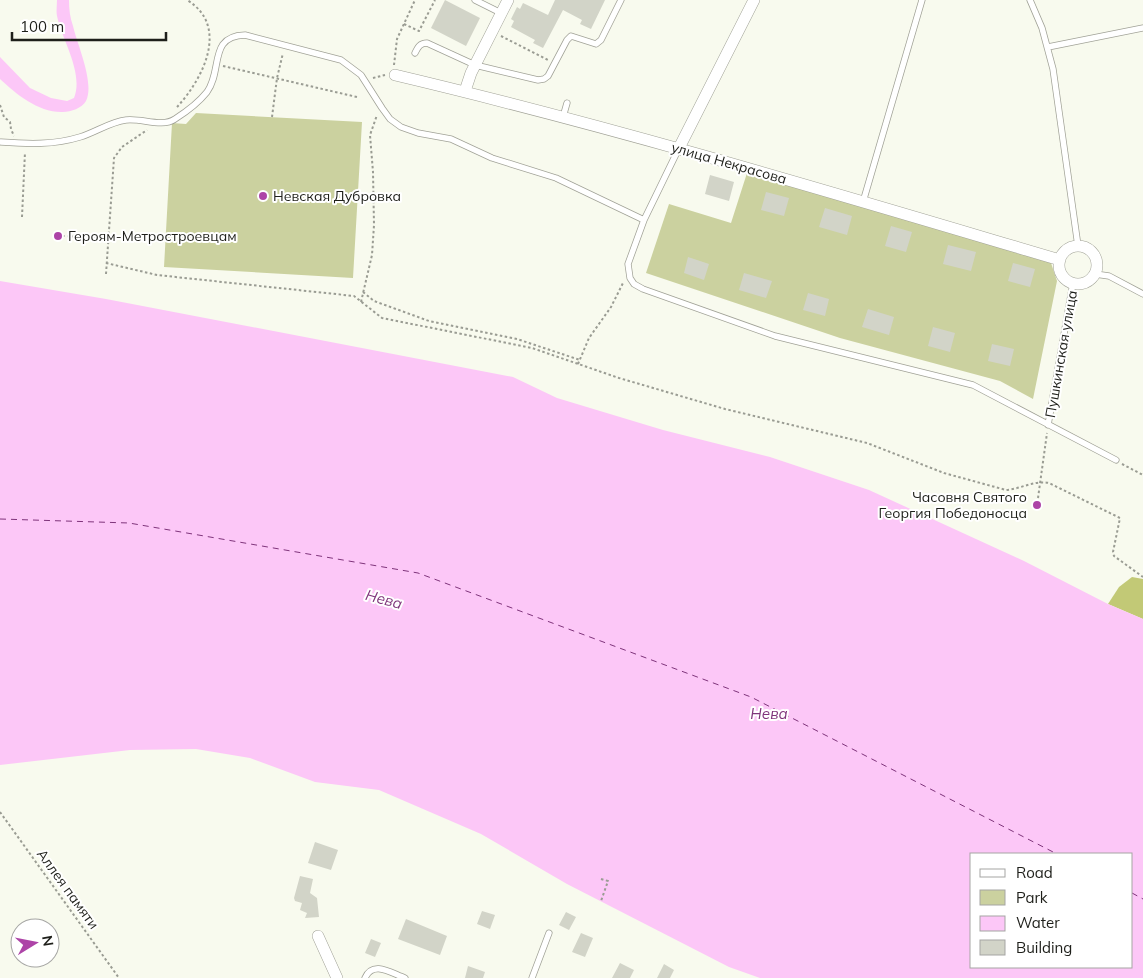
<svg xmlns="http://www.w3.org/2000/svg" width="1143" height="978" font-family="Mulish,sans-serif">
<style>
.green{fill:#cbd19f}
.forest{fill:#c2c976}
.water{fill:#fcc7f7;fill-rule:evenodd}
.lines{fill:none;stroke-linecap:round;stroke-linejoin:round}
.ferry{stroke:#7f347b;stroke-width:1;stroke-dasharray:6 5;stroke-linecap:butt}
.building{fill:#d2d4c8}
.service-casing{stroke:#a1a297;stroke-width:7}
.minor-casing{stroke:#a1a297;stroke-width:12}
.path{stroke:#9a9c93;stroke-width:2;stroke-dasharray:2.5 2.5;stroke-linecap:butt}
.service{stroke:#fff;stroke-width:5.5}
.minor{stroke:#fff;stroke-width:11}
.poi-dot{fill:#ad44a7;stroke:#fff;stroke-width:2}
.labels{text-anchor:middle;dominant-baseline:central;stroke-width:4;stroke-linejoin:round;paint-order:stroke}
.street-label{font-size:14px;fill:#1e1f1a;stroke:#fff}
.poi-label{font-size:14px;fill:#1e1f1a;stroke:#fff;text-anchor:start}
.water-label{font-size:15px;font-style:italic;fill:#7f347b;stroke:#fff}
</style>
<rect width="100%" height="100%" fill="#f8faee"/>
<path class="green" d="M196,113L362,122L353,278L164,267L172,123L186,124Z
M747,173L1051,263L1057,281L1033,399L1000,381L840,338L646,273L669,204L731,223Z"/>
<path class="forest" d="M1132,577L1143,579V619L1108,604L1119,587Z"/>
<path class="water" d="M57,0H69C69,9 70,18 73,26C77,44 95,83 86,101C82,108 71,112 63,112C39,113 16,94 0,79V57L30,88L51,98L67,101L74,98C84,73 62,40 57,16C56,11 57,5 57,0Z
M0,281L106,299L513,377L557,398L663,430L770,457L869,490L1024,561L1108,604L1143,619V978H760L729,967L567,884L481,834L379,790L315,782L250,758L196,749L130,750L0,765ZM1132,854V967H972V854Z"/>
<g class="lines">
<path class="ferry" d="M0,519L129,523L418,573L751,697L1057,854
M1132,893L1143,899"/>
</g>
<path class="building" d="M445,0L480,18L466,46L431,28Z
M555,0H605L591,29L580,24L582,20L563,10L543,48L533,43L535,40L511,27L514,21L511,19L517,7L520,9L523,3L548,15Z
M710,175L734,182L729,201L705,194Z
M766,192L789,198L784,216L761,210Z
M825,208L852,216L847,235L819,227Z
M891,226L912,232L906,252L885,246Z
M948,245L976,252L971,271L943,264Z
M688,257L709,264L704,280L684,273Z
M1013,263L1035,269L1030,287L1008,281Z
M744,273L772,281L766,298L739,290Z
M808,293L829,299L825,316L803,310Z
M868,309L894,317L889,335L862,327Z
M933,327L955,333L950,352L928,346Z
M992,344L1014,349L1010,366L988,361Z
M315,842L338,850L331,870L308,863Z
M300,876L313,879L310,893L317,898L319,917L305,918L307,913L300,910L302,903L295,901L294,898Z
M482,911L495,915L490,929L477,924Z
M566,912L576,917L569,930L559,925Z
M406,919L447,936L440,955L398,939Z
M581,933L593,938L585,957L572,952Z
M371,939L381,943L375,957L365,953Z
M620,963L634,970L630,978H612Z
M664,964L674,970L670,978H657Z
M468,966L485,972L483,978H465Z"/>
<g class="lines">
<defs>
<path id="service" d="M475,0L501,13
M1030,0L1042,28L1053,69L1078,246
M1048,47L1143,28
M415,53C418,47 420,43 427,43L475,65L538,80L544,79L548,76L567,40L571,36L596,44L601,40L621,0
M563,117L567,103
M1,142C28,144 54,145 80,137C96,132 110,122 126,120C142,118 162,128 175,119C186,112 199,102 207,92C223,70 208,36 245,35L341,60L361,75L382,108L390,119L401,127L418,133L451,139L492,158L556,178L644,220
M679,148L644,220L628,264L630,278L634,284L643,289L775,336L973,385L1116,460
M863,202L922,0
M1095,274L1109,276L1143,294
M1048,425L1073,283
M365,978C373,960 391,973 405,978
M532,978L549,933"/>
<path id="minor" d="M395,75C619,128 840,195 1060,260
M465,91L471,73L508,0
M679,148L754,0
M1059 265a19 19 0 1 1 38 0a19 19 0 1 1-38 0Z
M318,936L337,978"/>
</defs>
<use href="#service" class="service-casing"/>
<use href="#minor" class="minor-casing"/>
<path class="path" d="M404,24L419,31L435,0
M501,36L548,60
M394,65L397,39L415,0
M223,66L357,97
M373,78L385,75
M0,105L4,117L10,122L11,129L14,136
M177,107C203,79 230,26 187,0
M272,117L277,78L283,53
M22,217L25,152
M62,236L107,238
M106,263L157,275L354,296L382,318L532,348L619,378L725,409L867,443L944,473L1006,490C1021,489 1034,480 1049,483L1120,518L1113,552L1114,556L1143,577
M106,274L114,158L122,147L147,130
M363,292L374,301L429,321L517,339L580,360
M361,302L372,255L374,225L373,172L370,135L377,115
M578,364L589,338L611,307L623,283
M1122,464L1143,475
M1038,498L1047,433
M0,812L119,978
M601,879L608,881L601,901"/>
<use href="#service" class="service"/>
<use href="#minor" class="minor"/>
</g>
<g class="poi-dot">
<circle cx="263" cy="196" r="5"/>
<circle cx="58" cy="236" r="5"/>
<circle cx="1037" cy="505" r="5"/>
</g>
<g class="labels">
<g class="street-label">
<text transform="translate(729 163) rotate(16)">улица Некрасова</text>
<text transform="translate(1061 354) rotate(-80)">Пушкинская улица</text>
<text transform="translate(68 889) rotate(54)">Аллея памяти</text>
</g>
<g class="poi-label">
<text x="273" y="196">Невская Дубровка</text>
<text x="68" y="236">Героям-Метростроевцам</text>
<text x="1027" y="497" text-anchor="end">Часовня Святого<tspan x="1027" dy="16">Георгия Победоносца</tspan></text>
</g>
<g class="water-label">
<text transform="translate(384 599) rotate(15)">Нева</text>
<text x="769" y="713">Нева</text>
</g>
</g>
<rect x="970" y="853" width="162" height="115" fill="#ffffff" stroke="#a5a5a3"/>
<rect x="980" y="869" width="25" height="8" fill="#ffffff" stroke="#a5a5a3"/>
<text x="1016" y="878" font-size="15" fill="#1e1f1a">Road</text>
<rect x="980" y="890" width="25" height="15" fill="#cbd19f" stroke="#a5a5a3"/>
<text x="1016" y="903" font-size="15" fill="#1e1f1a">Park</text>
<rect x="980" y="916" width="25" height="15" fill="#fcc7f7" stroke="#a5a5a3"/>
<text x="1016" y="928" font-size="15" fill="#1e1f1a">Water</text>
<rect x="980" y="940" width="25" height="15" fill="#d2d4c8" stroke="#a5a5a3"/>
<text x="1016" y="953" font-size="15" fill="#1e1f1a">Building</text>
<g transform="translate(35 943) rotate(80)"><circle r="24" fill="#ffffff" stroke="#a5a5a3"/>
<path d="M0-4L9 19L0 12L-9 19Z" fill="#ad44a7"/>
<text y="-8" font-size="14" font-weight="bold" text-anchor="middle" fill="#1e1f1a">N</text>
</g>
<path d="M12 32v8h154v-8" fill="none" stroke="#1e1f1a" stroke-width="2.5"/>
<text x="20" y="32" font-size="15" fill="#1e1f1a" stroke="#ffffff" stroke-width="4" paint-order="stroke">100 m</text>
</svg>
